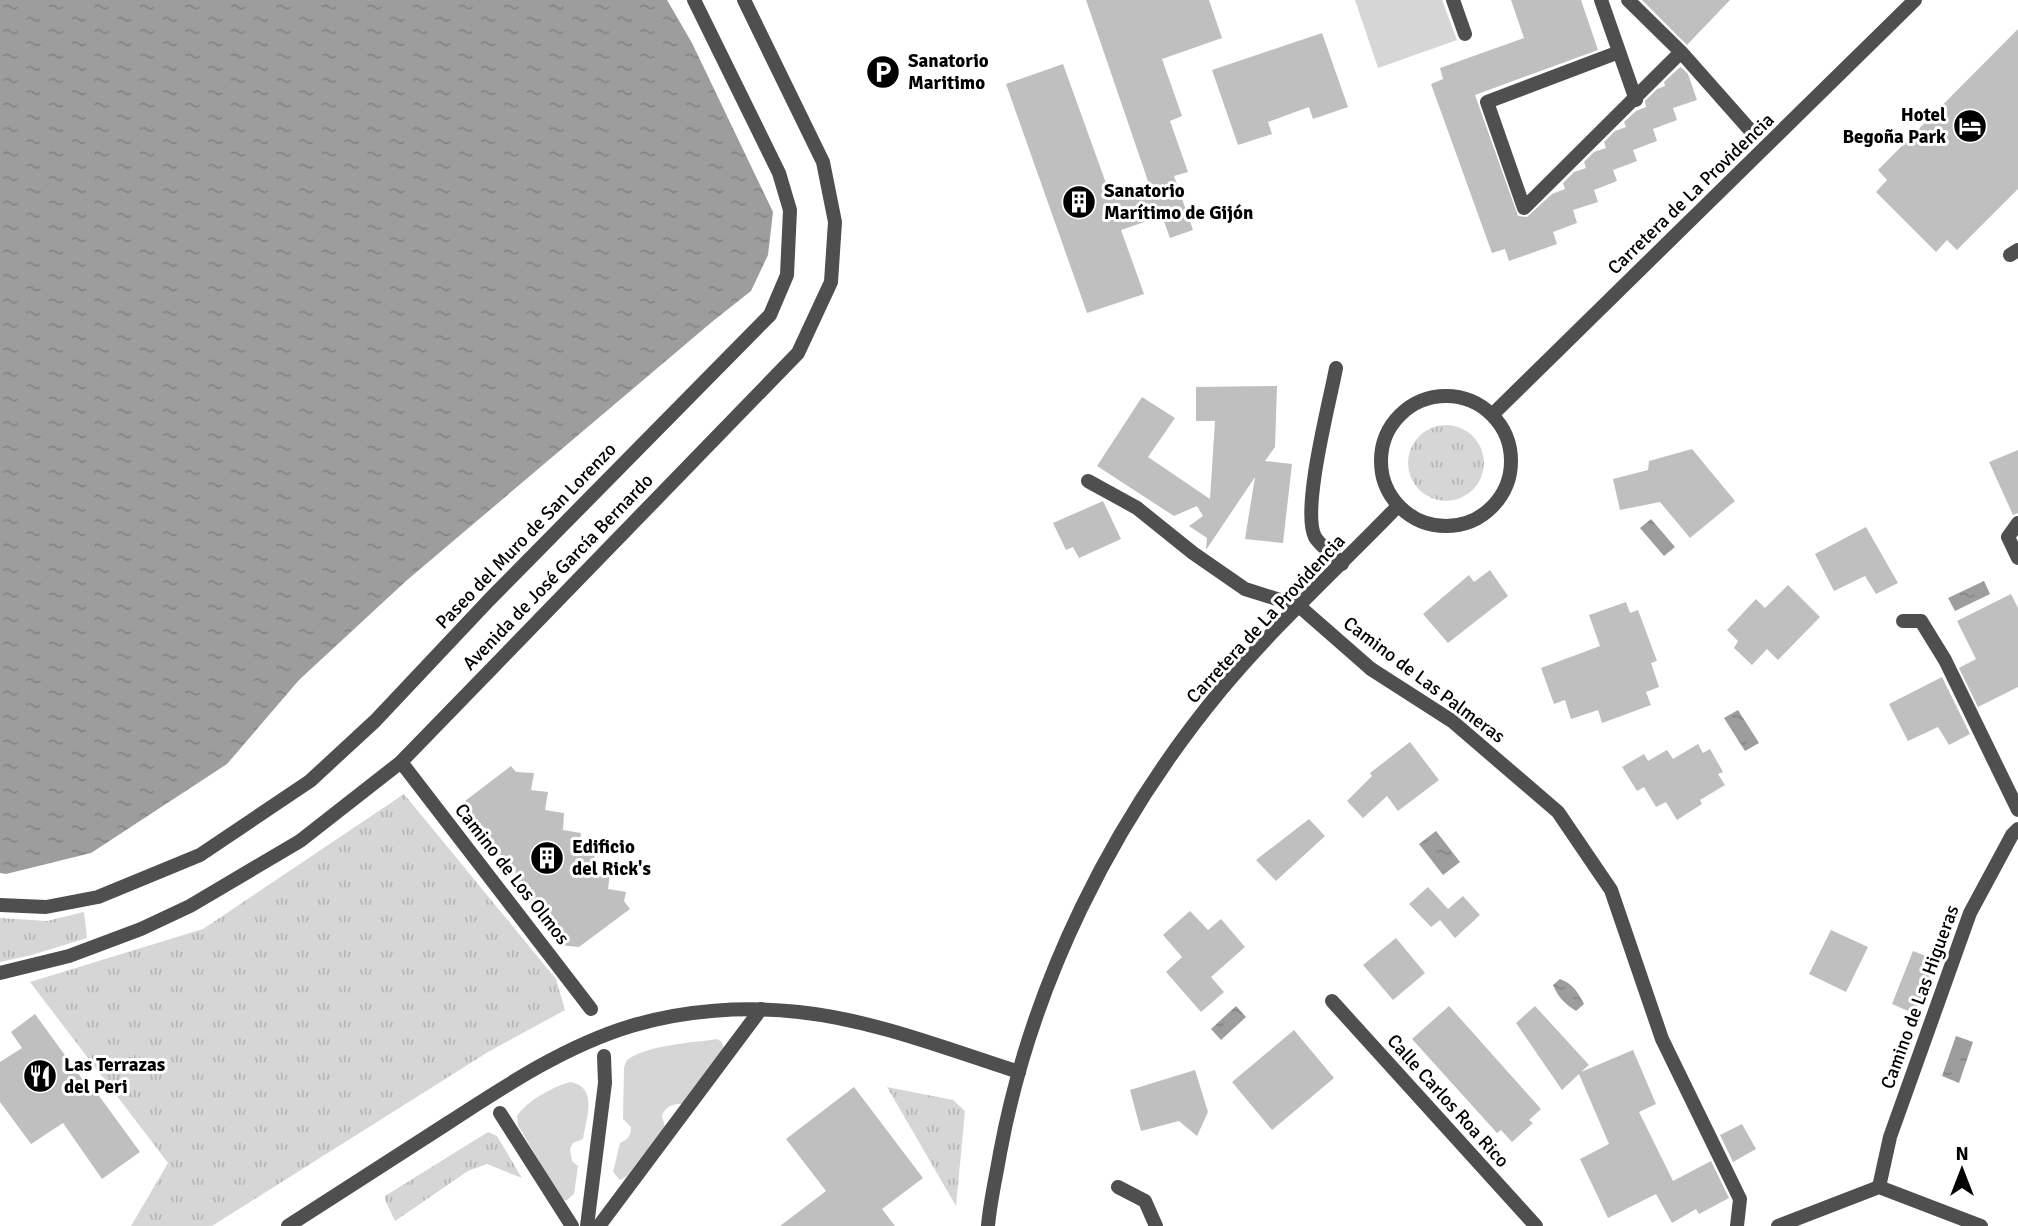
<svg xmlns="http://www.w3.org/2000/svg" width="2018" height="1226" font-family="Signika,sans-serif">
	<defs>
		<pattern id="grass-tufts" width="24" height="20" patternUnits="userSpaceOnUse" patternTransform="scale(1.75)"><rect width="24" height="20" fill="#d6d6d6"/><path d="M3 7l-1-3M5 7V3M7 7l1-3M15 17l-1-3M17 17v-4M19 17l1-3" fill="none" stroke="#b6b6b6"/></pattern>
		<pattern id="water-ripples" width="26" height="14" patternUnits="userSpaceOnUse" patternTransform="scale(1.75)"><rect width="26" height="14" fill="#9d9d9d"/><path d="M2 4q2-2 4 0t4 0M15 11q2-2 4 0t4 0" fill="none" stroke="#858585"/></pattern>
	</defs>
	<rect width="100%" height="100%" fill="#fff"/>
	<path fill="url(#grass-tufts)" d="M1408 463a38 38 0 1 1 76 0a38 38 0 1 1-76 0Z
		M 404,794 L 556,979 L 565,1010 L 488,1052 L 212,1226 L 131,1226 L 168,1163 L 30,982 L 203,929 Z
		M 84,912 L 87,938 L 32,955 L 0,962 L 0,918 L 47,921 Z
		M 887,1087 L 953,1100 L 965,1111 L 956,1206 Z
		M 488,1132 L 497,1136 L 522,1178 L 487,1164 L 468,1171 L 395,1221 L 385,1200 L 385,1196 Z"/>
	<path fill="#d6d6d6" d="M 1355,0 L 1442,0 L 1457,40 L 1378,68 Z
		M 717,1039 L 722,1042 L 724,1049 L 682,1104 C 671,1104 666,1106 662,1116 L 665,1127 L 627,1176 L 620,1180 L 613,1172 L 620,1143 C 628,1140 631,1135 631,1127 L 623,1119 L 624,1067 L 627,1060 C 647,1045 692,1043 717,1039 Z
		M 570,1082 C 599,1087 586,1118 583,1139 L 573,1143 L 570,1149 L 572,1161 L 578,1166 L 574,1194 L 566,1201 L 559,1196 L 518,1125 L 517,1116 C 528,1100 551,1088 570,1082 Z"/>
	<path fill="url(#water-ripples)" d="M 0,0 L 667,0 L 692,43 L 773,212 L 768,255 L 751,291 L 713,321 L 406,581 L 299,680 L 227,764 L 91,853 L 6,874 L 0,873 Z
		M 1651,519 L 1675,547 L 1664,556 L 1640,528 Z
		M 1984,581 L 1990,594 L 1955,611 L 1948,598 Z
		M 1738,710 L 1759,743 L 1745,751 L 1724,718 Z
		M 1436,831 L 1460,862 L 1443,875 L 1419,844 Z
		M 1560,979 C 1573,984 1578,992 1584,1004 L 1576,1011 C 1565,1004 1558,997 1553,985 Z
		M 1236,1006 L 1246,1017 L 1221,1040 L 1211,1029 Z
		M 1956,1036 L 1973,1042 L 1959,1083 L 1942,1076 Z"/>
	<path fill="#bfbfbf" d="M 1086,0 L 1209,0 L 1222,38 L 1162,59 L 1182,116 L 1170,121 L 1188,172 L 1174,176 L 1193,230 L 1170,238 L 1162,216 L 1121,230 L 1144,294 L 1087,313 L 1006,84 L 1063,64 L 1111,197 L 1149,184 Z
		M 1511,0 L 1581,0 L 1598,50 L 1475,95 L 1518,216 L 1527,217 L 1552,194 L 1565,189 L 1563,183 L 1574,172 L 1586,168 L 1584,162 L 1594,152 L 1606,148 L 1604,142 L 1615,131 L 1626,127 L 1624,122 L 1636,111 L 1646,107 L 1645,101 L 1657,89 L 1665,86 L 1664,82 L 1679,68 L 1681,67 L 1688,74 L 1697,100 L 1673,108 L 1677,120 L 1653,129 L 1657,141 L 1633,150 L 1637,161 L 1613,170 L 1617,181 L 1594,190 L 1598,202 L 1573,210 L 1577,223 L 1553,232 L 1557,244 L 1509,261 L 1505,249 L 1492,253 L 1431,84 L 1443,79 L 1440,68 L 1524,38 Z
		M 1642,0 L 1730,0 L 1687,45 Z
		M 2018,29 L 2018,189 L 1957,250 L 1947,240 L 1936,252 L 1876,192 L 1887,180 L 1878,170 Z
		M 1322,33 L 1348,107 L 1313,119 L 1309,107 L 1268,122 L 1272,134 L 1238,145 L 1212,70 Z
		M 1277,386 L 1275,447 L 1265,461 L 1292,464 L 1283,543 L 1245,539 L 1255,477 L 1206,550 L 1207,538 L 1189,526 L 1203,516 L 1197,506 L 1174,516 L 1097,466 L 1142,397 L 1175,418 L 1148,457 L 1210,499 L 1215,421 L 1196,421 L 1196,387 Z
		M 1692,449 L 1735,501 L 1690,538 L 1660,502 L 1620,510 L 1613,479 L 1648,470 L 1649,461 Z
		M 2018,450 L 2018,513 L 2013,515 L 1989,462 Z
		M 1103,501 L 1121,539 L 1079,558 L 1073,547 L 1066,550 L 1053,523 Z
		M 1866,527 L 1898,583 L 1876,594 L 1865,576 L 1834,591 L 1815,554 Z
		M 1490,570 L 1508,596 L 1448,643 L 1423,614 L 1469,575 L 1474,582 Z
		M 1788,585 L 1820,617 L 1778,660 L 1767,649 L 1752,665 L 1734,648 L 1738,641 L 1727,630 L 1756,599 L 1765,608 Z
		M 2011,594 L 2018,608 L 2018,687 L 1978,707 L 1959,668 L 1976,659 L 1957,621 Z
		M 1626,602 L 1630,613 L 1638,610 L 1657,661 L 1651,663 L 1659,687 L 1646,692 L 1651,705 L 1602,723 L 1598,710 L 1571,719 L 1565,700 L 1554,704 L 1541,668 L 1600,646 L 1589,615 Z
		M 1942,677 L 1970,734 L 1949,745 L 1938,727 L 1908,741 L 1889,704 Z
		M 1410,742 L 1439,780 L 1398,811 L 1387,796 L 1363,818 L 1347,801 L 1372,776 L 1370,773 Z
		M 1698,744 L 1703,753 L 1710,749 L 1723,772 L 1718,774 L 1725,785 L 1700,800 L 1702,804 L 1677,820 L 1666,802 L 1656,807 L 1644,787 L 1637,791 L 1622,767 L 1644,754 L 1648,761 L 1667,750 L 1673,759 Z
		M 511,766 L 516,772 L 534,773 L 531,790 L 548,792 L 545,810 L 564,813 L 563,830 L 581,833 L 579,849 L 595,851 L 593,870 L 610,872 L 608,889 L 626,892 L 624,901 L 630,909 L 579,947 L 559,945 L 562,927 L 545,926 L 547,906 L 529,905 L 531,887 L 514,886 L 516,867 L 499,865 L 501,849 L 483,847 L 486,828 L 468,826 L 469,816 L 466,809 L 469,808 L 465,801 Z
		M 1309,819 L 1325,836 L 1276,881 L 1256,860 Z
		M 1428,887 L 1448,909 L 1463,896 L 1480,915 L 1455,938 L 1440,920 L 1431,927 L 1409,904 Z
		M 1190,911 L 1208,930 L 1221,919 L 1245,947 L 1211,977 L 1224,992 L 1201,1012 L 1166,972 L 1182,957 L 1163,935 Z
		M 1831,930 L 1868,947 L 1846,992 L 1809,974 Z
		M 1396,938 L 1425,973 L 1393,1000 L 1363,965 Z
		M 1913,951 L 1936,960 L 1915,1014 L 1892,1004 Z
		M 1449,1006 L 1541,1109 L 1529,1120 L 1533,1123 L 1512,1142 L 1501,1130 L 1497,1133 L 1412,1039 Z
		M 1535,1006 L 1589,1065 L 1581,1072 L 1633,1050 L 1656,1104 L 1639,1112 L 1673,1181 L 1711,1161 L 1729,1198 L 1699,1214 L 1696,1209 L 1672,1223 L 1656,1194 L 1608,1218 L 1580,1159 L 1609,1144 L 1579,1074 L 1562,1090 L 1516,1023 Z
		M 35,1014 L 91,1091 L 94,1089 L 140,1152 L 102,1179 L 63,1123 L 31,1144 L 0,1102 L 0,1062 L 22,1048 L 11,1032 Z
		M 1294,1030 L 1334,1078 L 1272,1130 L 1232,1082 Z
		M 1195,1070 L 1208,1112 L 1197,1136 L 1179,1121 L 1141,1131 L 1130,1090 Z
		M 854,1087 L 923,1178 L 882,1209 L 895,1226 L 780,1226 L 826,1191 L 786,1139 Z
		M 1742,1124 L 1756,1149 L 1733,1162 L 1720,1135 Z"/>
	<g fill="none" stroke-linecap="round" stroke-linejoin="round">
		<path stroke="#4f4f4f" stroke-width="14" d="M 1336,368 C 1330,401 1301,510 1315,537 C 1320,546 1335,556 1342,564
			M 2018,523 L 2008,537 L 2018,558
			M 1903,621 L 1921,621 L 1945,660 L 2018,810"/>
		<path stroke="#4f4f4f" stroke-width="14" d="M 1453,0 L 1465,34
			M 1601,0 L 1636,100
			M 1628,0 L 1681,52 L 1750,130
			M 1619,52 L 1487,102 L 1524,208 L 1681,52
			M 1299,606 L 1371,669
			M 401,762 L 591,1009
			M 0,905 L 46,907 L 98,897 L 200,855 L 310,781 L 375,721 L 489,600 L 770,315 L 787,275 L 790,210 L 779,173 L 694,0
			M 500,1113 L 572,1226
			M 587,1226 L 605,1083 L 604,1056
			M 599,1226 L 761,1009"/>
		<path stroke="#4f4f4f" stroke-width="14" d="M 2010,255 L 2018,250
			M 1088,481 L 1137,508 L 1193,553 L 1245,589 L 1299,606
			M 1371,669 L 1452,721 L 1558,812 L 1611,890 L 1662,1039 L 1740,1199 L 1737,1226
			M 0,973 L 69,956 L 141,929 L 190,906 L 300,841 L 401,762 L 798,353 L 831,282 L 835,222 L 823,162 L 744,0
			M 1332,1001 L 1536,1226
			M 1118,1187 L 1145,1201 L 1156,1226
			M 1879,1187 L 1890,1137 L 1970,913 L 2012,835 L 2018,829
			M 288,1226 C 341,1192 395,1157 448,1123 C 505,1086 565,1046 631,1026 C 684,1010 744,1006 799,1012 C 874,1020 947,1049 1019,1072
			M 1778,1226 L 1879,1187 L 1981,1226"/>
		<path stroke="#4f4f4f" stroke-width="14" d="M1381 461a65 65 0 1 1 130 0a65 65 0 1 1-130 0Z
			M 1493,414 L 1915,0
			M 988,1226 C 990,1202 996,1177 1000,1153 C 1031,985 1112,822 1221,690 C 1275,625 1338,568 1397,507"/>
	</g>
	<defs>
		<g id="parking-disc" transform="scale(1.75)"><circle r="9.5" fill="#000" stroke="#fff"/><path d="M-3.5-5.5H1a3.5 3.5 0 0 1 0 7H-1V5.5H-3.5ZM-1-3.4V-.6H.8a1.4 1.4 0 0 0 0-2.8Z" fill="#fff"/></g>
		<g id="hotel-disc" transform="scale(1.75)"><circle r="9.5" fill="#000" stroke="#fff"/><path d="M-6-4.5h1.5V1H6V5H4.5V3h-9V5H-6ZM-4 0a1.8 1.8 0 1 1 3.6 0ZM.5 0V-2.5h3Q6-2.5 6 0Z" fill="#fff"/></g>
		<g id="building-disc" transform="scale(1.75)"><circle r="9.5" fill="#000" stroke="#fff"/><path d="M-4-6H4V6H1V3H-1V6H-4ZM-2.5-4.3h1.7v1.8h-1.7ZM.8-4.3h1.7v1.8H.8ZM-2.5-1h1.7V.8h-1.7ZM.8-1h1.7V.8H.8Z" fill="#fff"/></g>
		<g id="restaurant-disc" transform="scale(1.75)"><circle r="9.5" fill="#000" stroke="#fff"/><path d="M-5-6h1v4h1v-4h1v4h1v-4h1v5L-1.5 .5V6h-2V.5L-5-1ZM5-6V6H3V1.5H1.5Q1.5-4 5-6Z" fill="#fff"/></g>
	</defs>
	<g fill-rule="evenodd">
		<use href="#parking-disc" x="883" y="72"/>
		<use href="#hotel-disc" x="1970" y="126"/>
		<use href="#building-disc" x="1079" y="202"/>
		<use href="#building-disc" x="547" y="858"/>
		<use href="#restaurant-disc" x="40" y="1076"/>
	</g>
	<g text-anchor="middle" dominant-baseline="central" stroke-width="6" stroke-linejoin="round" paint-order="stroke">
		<g font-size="19" font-weight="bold" fill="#000" stroke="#fff" text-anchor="start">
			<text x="908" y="61">Sanatorio<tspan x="908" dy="22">Maritimo</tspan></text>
			<text x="1946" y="115" text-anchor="end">Hotel<tspan x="1946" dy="22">Begoña Park</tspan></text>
			<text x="1104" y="191">Sanatorio<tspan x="1104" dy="22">Marítimo de Gijón</tspan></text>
			<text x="572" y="847">Edificio<tspan x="572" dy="22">del Rick's</tspan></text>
			<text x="64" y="1065">Las Terrazas<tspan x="64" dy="22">del Peri</tspan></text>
		</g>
		<g font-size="19" fill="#000" stroke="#fff">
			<text transform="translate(1691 194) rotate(-44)">Carretera de La Providencia</text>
			<text transform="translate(526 536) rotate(-46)">Paseo del Muro de San Lorenzo</text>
			<text transform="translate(558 572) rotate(-46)">Avenida de José García Bernardo</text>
			<text transform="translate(1266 619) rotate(-47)">Carretera de La Providencia</text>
			<text transform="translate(1424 680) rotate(37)">Camino de Las Palmeras</text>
			<text transform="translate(512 874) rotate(52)">Camino de Los Olmos</text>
			<text transform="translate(1920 997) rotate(-70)">Camino de Las Higueras</text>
			<text transform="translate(1448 1101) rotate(48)">Calle Carlos Roa Rico</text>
		</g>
	</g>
	<g transform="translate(1962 1170)" stroke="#ffffff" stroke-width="5" paint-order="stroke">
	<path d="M0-5L12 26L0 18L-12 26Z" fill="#000000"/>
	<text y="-10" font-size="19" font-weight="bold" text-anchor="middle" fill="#000000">N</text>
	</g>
</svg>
